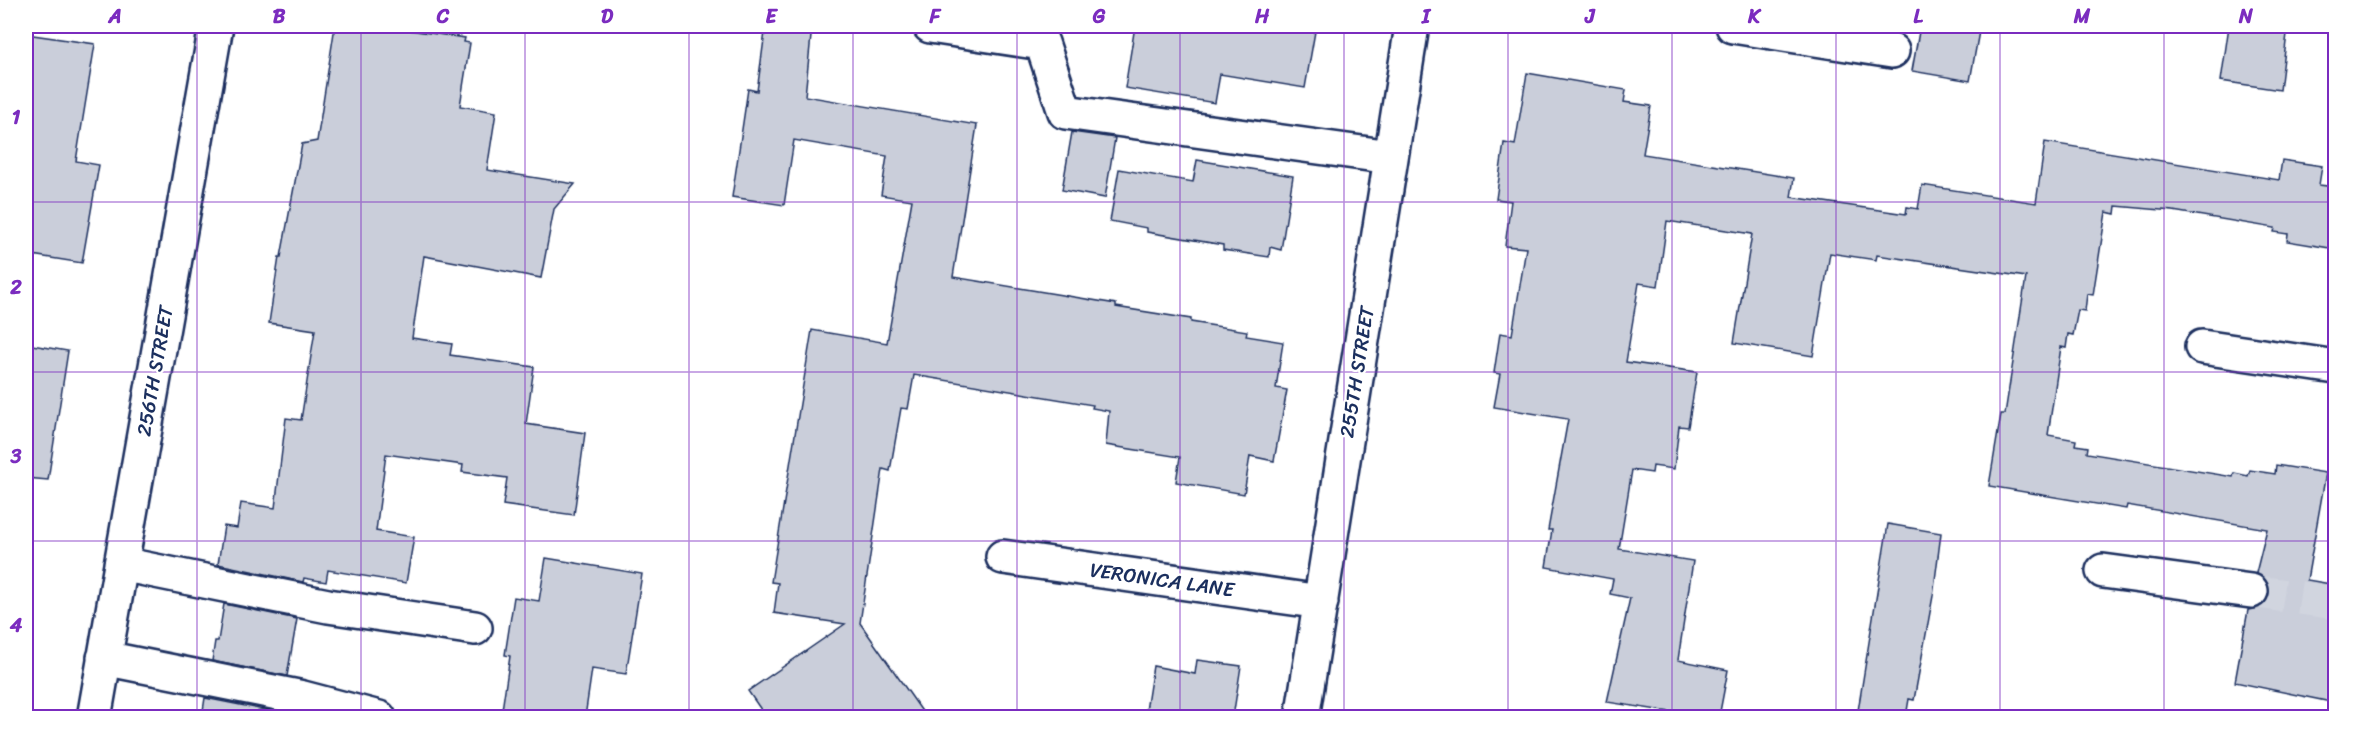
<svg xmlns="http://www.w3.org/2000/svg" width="2361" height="743" font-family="Sriracha,sans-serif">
	<rect width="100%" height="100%" fill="#fff"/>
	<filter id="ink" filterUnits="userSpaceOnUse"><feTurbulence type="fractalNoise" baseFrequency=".0167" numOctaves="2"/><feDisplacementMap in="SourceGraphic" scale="12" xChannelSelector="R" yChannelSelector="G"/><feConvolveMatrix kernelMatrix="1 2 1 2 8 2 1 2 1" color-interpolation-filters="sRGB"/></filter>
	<g filter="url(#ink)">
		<path fill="#caceda" stroke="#1b2f5e" stroke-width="1.5" d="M 335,26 L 380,26 L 465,38 L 464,42 L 470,43 L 460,106 L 496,112 L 487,170 L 575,184 L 554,209 L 541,278 L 424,256 L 412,338 L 452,344 L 450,355 L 534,367 L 526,424 L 585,433 L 574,515 L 503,505 L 507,478 L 462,472 L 463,465 L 386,454 L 376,531 L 414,537 L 406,583 L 328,570 L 326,582 L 304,578 L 303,582 L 218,564 L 224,526 L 237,528 L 241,503 L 275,508 L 286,418 L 301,420 L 315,330 L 269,323 L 279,257 L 281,257 L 302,144 L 317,141 Z
			M 769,26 L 812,26 L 805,96 L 977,125 L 953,277 L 1116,304 L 1116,307 L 1191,319 L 1191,322 L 1247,331 L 1246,336 L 1283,342 L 1276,388 L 1287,390 L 1274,461 L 1250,456 L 1244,494 L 1176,482 L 1180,457 L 1106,445 L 1109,411 L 1092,408 L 1093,405 L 914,375 L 908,409 L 901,408 L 890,471 L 883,469 L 860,623 L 926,717 L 766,717 L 748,691 L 845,624 L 774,613 L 778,583 L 771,582 L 812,330 L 887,343 L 912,200 L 881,195 L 887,156 L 794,140 L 784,205 L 732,197 L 748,89 L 757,91 L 765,32 L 768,32 Z
			M 1135,26 L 1316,26 L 1305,88 L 1220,74 L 1215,103 L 1125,88 Z
			M 1920,26 L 1980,26 L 1970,81 L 1912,71 Z
			M 2229,26 L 2288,26 L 2280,90 L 2221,81 Z
			M 26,34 L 95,44 L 76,161 L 99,165 L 82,263 L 26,254 Z
			M 1527,73 L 1626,90 L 1624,102 L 1651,106 L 1643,154 L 1794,178 L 1791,197 L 1906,214 L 1907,207 L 1918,209 L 1922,185 L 2036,203 L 2045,142 L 2279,180 L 2282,160 L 2322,166 L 2319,185 L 2336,187 L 2336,249 L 2287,241 L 2288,234 L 2274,232 L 2275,228 L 2173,211 L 2116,206 L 2115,214 L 2106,212 L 2093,295 L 2087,294 L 2085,311 L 2078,310 L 2073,335 L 2068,334 L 2066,348 L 2061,347 L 2048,435 L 2076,440 L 2075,445 L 2088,447 L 2087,453 L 2233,477 L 2234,473 L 2248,476 L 2250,470 L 2275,474 L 2276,465 L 2326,473 L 2307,580 L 2336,585 L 2336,703 L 2235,682 L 2248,610 L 2259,608 L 2265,603 L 2269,594 L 2268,583 L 2256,573 L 2267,529 L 2127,505 L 2126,509 L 1989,486 L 2001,414 L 2005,414 L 2026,277 L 1877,255 L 1876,260 L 1830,253 L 1813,356 L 1734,343 L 1752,234 L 1667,221 L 1658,286 L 1639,283 L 1626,362 L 1697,372 L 1688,427 L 1679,426 L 1674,469 L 1653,466 L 1652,473 L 1632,470 L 1619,549 L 1693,561 L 1678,660 L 1728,670 L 1719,717 L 1702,717 L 1607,702 L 1630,598 L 1610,594 L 1613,579 L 1546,567 L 1552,530 L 1548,530 L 1568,419 L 1494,407 L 1500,374 L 1494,373 L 1500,333 L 1512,335 L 1526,248 L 1505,246 L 1511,201 L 1496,199 L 1504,143 L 1515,145 Z
			M 1072,132 L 1115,138 L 1105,198 L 1062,190 Z
			M 1197,160 L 1293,176 L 1281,250 L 1270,247 L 1269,257 L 1223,250 L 1223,245 L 1147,232 L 1147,228 L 1110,221 L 1119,169 L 1193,182 Z
			M 26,344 L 68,351 L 48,480 L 26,478 Z
			M 1888,524 L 1941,533 L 1933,596 L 1914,700 L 1909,699 L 1906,717 L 1857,717 Z
			M 546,558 L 642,574 L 626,674 L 592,669 L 585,717 L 501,717 L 510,656 L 505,655 L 514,597 L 539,601 Z
			M 224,604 L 297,619 L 287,676 L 212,661 L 215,641 L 218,641 Z
			M 1197,660 L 1241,666 L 1233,717 L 1145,717 L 1153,666 L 1195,674 Z
			M 205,698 L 280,713 L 280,717 L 202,717 Z"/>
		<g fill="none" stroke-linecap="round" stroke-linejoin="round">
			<path stroke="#d1d5df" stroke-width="33" stroke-dasharray="33 16" stroke-linecap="butt" d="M 2251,591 L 2336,603"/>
			<g stroke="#1b2f5e" stroke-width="38">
				<path id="minor" d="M 930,26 L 1042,43 L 1065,112 L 1391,157
					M 1733,26 L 1892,51
					M 2202,347 L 2336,367
					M 1003,557 L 1321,602
					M 121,564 L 328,606 L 475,628
					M 2103,571 L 2251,591
					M 104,658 L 303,698 L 379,718
					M 94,718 L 216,26
					M 1302,718 L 1412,26"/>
			</g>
			<use href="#minor" stroke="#fff" stroke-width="33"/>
		</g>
	</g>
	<path fill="none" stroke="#7b2cbf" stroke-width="1.5" stroke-opacity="0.55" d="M 197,26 L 197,718M 361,26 L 361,718M 525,26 L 525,718M 689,26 L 689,718M 853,26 L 853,718M 1017,26 L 1017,718M 1180,26 L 1180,718M 1344,26 L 1344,718M 1508,26 L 1508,718M 1672,26 L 1672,718M 1836,26 L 1836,718M 2000,26 L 2000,718M 2164,26 L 2164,718M 26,202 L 2336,202M 26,372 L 2336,372M 26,541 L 2336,541"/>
	<g text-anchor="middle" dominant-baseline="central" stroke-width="4.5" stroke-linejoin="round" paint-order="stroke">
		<g font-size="20" fill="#1b2f5e" stroke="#fff">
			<text transform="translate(155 371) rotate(-80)">256TH STREET</text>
			<text transform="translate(1357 372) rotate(-81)">255TH STREET</text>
			<text transform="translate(1162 580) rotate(8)">VERONICA LANE</text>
		</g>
	</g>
	<rect width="2361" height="743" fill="none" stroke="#fff" stroke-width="66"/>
	<rect x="33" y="33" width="2295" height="677" fill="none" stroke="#7b2cbf" stroke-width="2"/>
	<g font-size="20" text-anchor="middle" font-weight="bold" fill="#7b2cbf">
		<text x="115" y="23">A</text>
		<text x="279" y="23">B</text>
		<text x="443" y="23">C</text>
		<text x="607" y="23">D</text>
		<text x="771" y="23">E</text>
		<text x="935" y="23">F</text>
		<text x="1099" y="23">G</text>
		<text x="1262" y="23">H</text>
		<text x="1426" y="23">I</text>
		<text x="1590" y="23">J</text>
		<text x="1754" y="23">K</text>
		<text x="1918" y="23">L</text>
		<text x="2082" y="23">M</text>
		<text x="2246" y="23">N</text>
		<text x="16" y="124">1</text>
		<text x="16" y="294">2</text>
		<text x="16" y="463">3</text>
		<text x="16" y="632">4</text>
	</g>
</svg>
